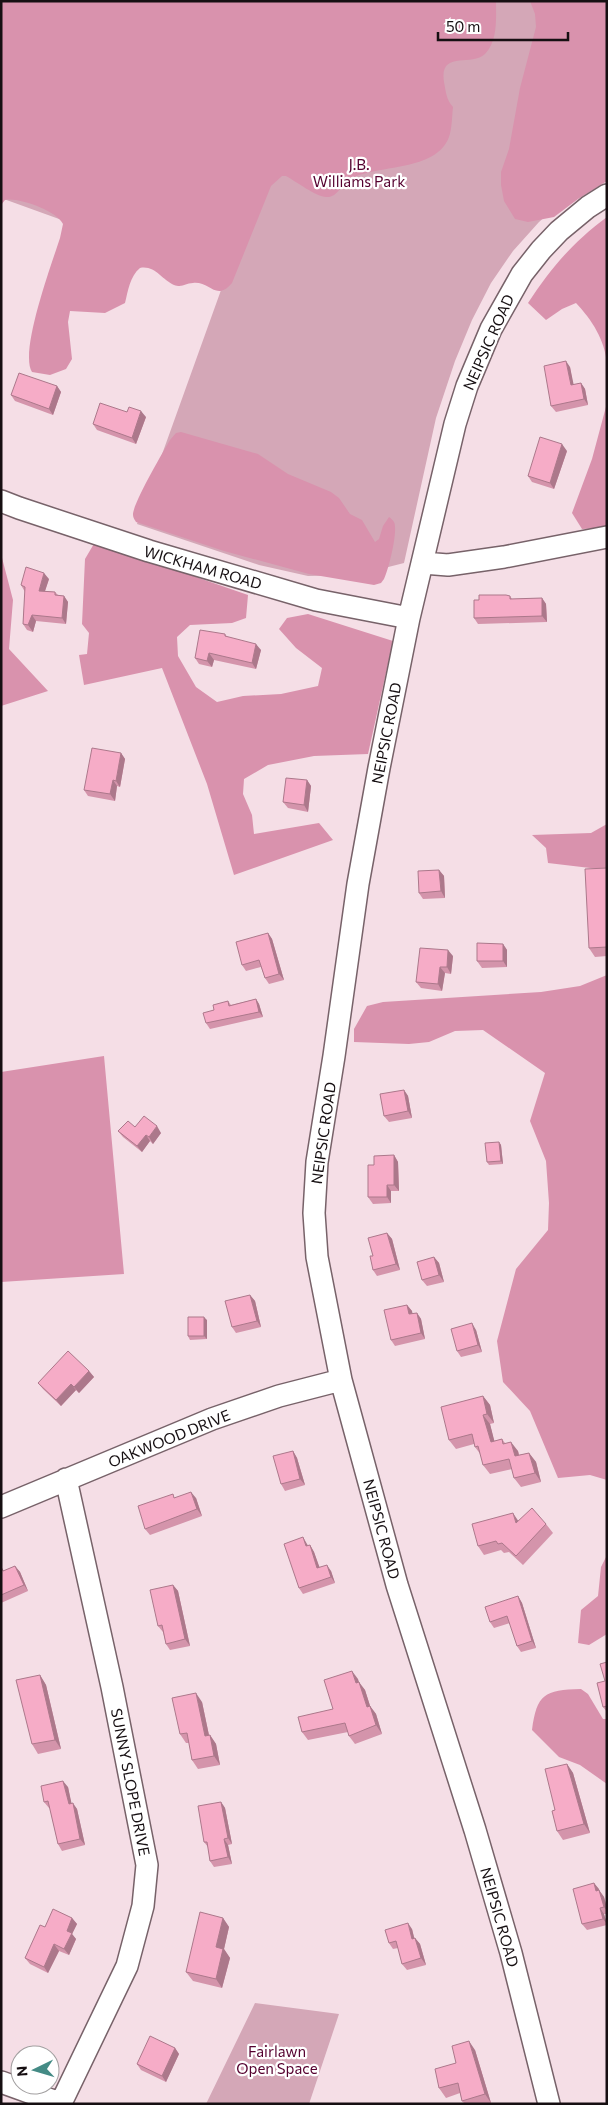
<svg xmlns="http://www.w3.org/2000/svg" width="608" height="2105" font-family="Commissioner,sans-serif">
	<rect width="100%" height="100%" fill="#f5dee6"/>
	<path fill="#d4a7b7" d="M 1,1 L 607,1 L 568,196 L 539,222 L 513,251 L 491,283 L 472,320 L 455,361 L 436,418 L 404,563 L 357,575 L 308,576 L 259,565 L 137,524 L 225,279 L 1,198 Z
		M 255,2003 L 339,2014 L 309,2104 L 206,2104 Z"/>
	<path fill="#d992ad" d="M 1,1 L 496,1 C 496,18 498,41 485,54 C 471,67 439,50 444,82 C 446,92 446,99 453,107 C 452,116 452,129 449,137 C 436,172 378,164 350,179 C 341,184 338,198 326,197 C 317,197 295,181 286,176 L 282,176 L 271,186 L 232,283 C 216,302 210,281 193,283 C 185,283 183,288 174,285 C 162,280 155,265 140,268 C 130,276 128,291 125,303 L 105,313 L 70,311 L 68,322 L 72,359 L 66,369 L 50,375 L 32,372 C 19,352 52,263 60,238 L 63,224 C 57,211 18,197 5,200 L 1,205 Z
		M 530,1 L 607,1 L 607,181 L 578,199 L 554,217 L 528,222 L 515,219 L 504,201 L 501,185 L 501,172 L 509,149 L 520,88 L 536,27 L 535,14 Z
		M 607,217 L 607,364 C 605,340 592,320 576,303 L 562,309 L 546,320 L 528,303 C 551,268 572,243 607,217 Z
		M 607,403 L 607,528 L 582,529 L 572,513 L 592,459 Z
		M 181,432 L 258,454 L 288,474 L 331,492 L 339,498 L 350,514 L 362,520 L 375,542 L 379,539 L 383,526 L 389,517 C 393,520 395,522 395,527 C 396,538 389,568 384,579 L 381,583 L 374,585 L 309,574 L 224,551 L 136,522 C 135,520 133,518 133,515 C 132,505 163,452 170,440 L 176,433 Z
		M 95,542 L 248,595 L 246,618 L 232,623 L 190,625 L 177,637 L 178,656 L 196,687 L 217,702 L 243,696 L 281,694 L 318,686 L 322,668 L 296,648 L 279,629 L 287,618 L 308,614 L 393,641 L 368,754 L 314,756 L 268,765 L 244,779 L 243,794 L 252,815 L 254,834 L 319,823 L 333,840 L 234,875 L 207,784 L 162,668 L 84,685 L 79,655 L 87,654 L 89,633 L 82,624 L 85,559 Z
		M 1,554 L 13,600 L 9,649 L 48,691 L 1,706 Z
		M 607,824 L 607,870 L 548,863 L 546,848 L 532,835 L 591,833 Z
		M 607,975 L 607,1480 L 590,1475 L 558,1478 L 530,1411 L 503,1382 L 497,1341 L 516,1269 L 548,1230 L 549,1203 L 546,1161 L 530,1121 L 545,1073 L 483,1030 L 455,1031 L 429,1042 L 409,1044 L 354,1042 L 354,1029 L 367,1006 L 383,1002 L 541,992 L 580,986 Z
		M 104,1056 L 124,1274 L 1,1282 L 1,1072 Z
		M 607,1555 L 607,1634 L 589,1645 L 578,1643 L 581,1610 L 598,1596 L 601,1567 Z
		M 581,1689 L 588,1694 L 603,1719 L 607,1719 L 607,1784 L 580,1765 L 559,1757 L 532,1730 C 537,1694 544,1690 581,1689 Z"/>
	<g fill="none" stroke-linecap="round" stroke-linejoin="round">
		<g stroke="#776269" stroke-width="24">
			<path id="minor" d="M 1,501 L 19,508 L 149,551 L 316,600 L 409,618
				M 423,563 L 448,565 L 504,557 L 607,537
				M 1,1507 L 212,1419 L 279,1396 L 341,1380
				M 1,2082 L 62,2104
				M 61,2103 L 127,1966 L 143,1906 L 147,1865 L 112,1687 L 66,1479
				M 549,2104 L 511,1953 L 475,1830 L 397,1585 L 341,1380 L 317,1257 L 314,1213 L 317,1162 L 334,1056 L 358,884 L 379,768 L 409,618 L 455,424 L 467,386 L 491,329 L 522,274 L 541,250 L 559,231 L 588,207 L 607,195"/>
		</g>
		<use href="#minor" stroke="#fff" stroke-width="21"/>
	</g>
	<path fill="#d494ab" d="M 570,367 L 573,385 L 581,383 L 585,389 L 588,405 L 556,412 L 551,406 Z
		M 57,386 L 61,392 L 53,415 L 15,401 L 11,395 Z
		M 146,417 L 136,444 L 97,430 L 93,424 Z
		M 567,451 L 554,489 L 532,482 L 528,476 Z
		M 49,579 L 45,591 L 55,592 L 58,595 L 64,596 L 68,602 L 66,624 L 36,621 L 33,632 L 27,630 L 23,624 L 25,592 L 21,585 Z
		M 510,596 L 512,599 L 542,598 L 546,604 L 547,622 L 478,624 L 474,618 L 479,600 Z
		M 225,634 L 227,637 L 261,650 L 256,669 L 214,660 L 212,667 L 199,664 L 195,658 Z
		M 121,753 L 125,759 L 120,787 L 117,786 L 115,801 L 88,796 L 84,790 Z
		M 307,780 L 311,786 L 308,812 L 288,808 L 283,802 Z
		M 607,868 L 607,956 L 595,957 L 589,948 Z
		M 439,870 L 444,876 L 445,898 L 423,899 L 419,893 Z
		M 268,933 L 272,939 L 284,980 L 269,984 L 265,978 L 261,967 L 246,971 L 242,965 Z
		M 503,944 L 507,950 L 507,967 L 482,968 L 477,961 Z
		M 453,956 L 451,974 L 445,973 L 442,991 L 421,988 L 416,982 Z
		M 256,999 L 259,1004 L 263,1017 L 210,1029 L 206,1023 L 214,1010 L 228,1001 L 231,1005 Z
		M 404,1090 L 408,1096 L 412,1118 L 389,1122 L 384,1116 Z
		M 135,1127 L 161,1133 L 153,1144 L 150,1141 L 142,1152 L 123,1137 L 118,1131 Z
		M 499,1142 L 501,1145 L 503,1164 L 489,1165 L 487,1162 Z
		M 394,1155 L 398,1162 L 399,1191 L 391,1191 L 391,1203 L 373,1204 L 368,1197 L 374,1165 Z
		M 387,1233 L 392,1239 L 400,1270 L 377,1276 L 373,1270 L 373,1256 Z
		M 434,1257 L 439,1263 L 444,1282 L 427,1286 L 422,1280 Z
		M 250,1295 L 255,1301 L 261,1327 L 236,1333 L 232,1327 Z
		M 407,1305 L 412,1311 L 412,1314 L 417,1313 L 421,1319 L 425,1339 L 395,1346 L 391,1340 Z
		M 207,1320 L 207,1339 L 190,1340 L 188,1336 Z
		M 476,1330 L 482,1352 L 461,1357 L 457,1351 Z
		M 89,1371 L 94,1377 L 79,1393 L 76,1390 L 61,1406 L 43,1389 L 38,1383 Z
		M 483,1396 L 490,1405 L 494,1423 L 490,1424 L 494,1441 L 502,1439 L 505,1443 L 518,1451 L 519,1455 L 529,1453 L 536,1462 L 541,1482 L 521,1487 L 514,1478 L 512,1469 L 490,1474 L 483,1465 L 481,1455 L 475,1447 L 474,1444 L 456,1449 L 449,1440 Z
		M 293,1451 L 297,1458 L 305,1485 L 285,1491 L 281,1484 Z
		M 196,1498 L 202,1516 L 150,1535 L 145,1529 Z
		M 518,1521 L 546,1524 L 553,1533 L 523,1565 L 509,1552 L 504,1553 L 501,1550 L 484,1555 L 478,1546 Z
		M 307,1544 L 308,1546 L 310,1545 L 314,1552 L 319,1567 L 331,1571 L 335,1583 L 303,1594 L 299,1588 Z
		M 15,1566 L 20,1572 L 28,1591 L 1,1603 L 1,1567 L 4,1571 Z
		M 173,1585 L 178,1591 L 190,1646 L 170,1650 L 166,1644 L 163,1632 L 158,1626 Z
		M 518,1596 L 522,1603 L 536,1648 L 521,1652 L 517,1646 L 510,1623 L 494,1628 L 490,1622 Z
		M 607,1662 L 607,1712 L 603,1707 Z
		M 40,1675 L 46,1685 L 61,1749 L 38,1754 L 32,1744 Z
		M 358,1679 L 358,1682 L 365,1690 L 370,1706 L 376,1714 L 382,1734 L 355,1744 L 349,1736 L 348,1732 L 308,1740 L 302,1732 L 333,1709 Z
		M 202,1702 L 209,1735 L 210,1735 L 216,1744 L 220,1765 L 198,1769 L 192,1760 L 189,1743 L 186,1743 L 180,1734 Z
		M 567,1764 L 573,1773 L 590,1833 L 563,1840 L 557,1831 L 555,1810 Z
		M 68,1787 L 71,1803 L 77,1809 L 85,1845 L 62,1851 L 58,1844 L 50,1808 L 49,1808 L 44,1802 Z
		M 221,1802 L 225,1808 L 232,1844 L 228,1845 L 232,1864 L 214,1867 L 210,1861 L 208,1847 L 204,1842 Z
		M 594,1883 L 604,1897 L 607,1908 L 607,1914 L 604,1914 L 607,1925 L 587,1930 L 582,1924 Z
		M 72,1918 L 77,1924 L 72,1934 L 76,1939 L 69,1955 L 59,1951 L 48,1973 L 30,1964 L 25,1958 L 45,1927 Z
		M 223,1918 L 229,1927 L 224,1949 L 230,1958 L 222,1988 L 193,1981 L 186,1972 Z
		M 412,1929 L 414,1938 L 415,1938 L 420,1944 L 426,1965 L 407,1970 L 402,1964 L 398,1948 L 393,1949 L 389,1943 Z
		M 175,2048 L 179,2054 L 166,2082 L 141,2070 L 137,2064 Z
		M 475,2050 L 491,2103 L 465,2104 L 462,2101 L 460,2093 L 446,2098 L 439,2088 L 456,2063 Z"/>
	<path fill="#ac788b" d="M 566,361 L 570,367 L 575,391 L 571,385 Z
		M 581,383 L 585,389 L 588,405 L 584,399 Z
		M 57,386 L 61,392 L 53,415 L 49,409 Z
		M 141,411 L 146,417 L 136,444 L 132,438 Z
		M 562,444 L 567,451 L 554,489 L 550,483 Z
		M 44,573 L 49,579 L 43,597 L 39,591 Z
		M 64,596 L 68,602 L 66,624 L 62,618 Z
		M 542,598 L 546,604 L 547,622 L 542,616 Z
		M 32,615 L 36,621 L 33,632 L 28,625 Z
		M 256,644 L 261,650 L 256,669 L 252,663 Z
		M 209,653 L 214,660 L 212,667 L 207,661 Z
		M 121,753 L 125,759 L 120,787 L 116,781 Z
		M 113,780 L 117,786 L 115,801 L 110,794 Z
		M 307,780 L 311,786 L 308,812 L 304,805 Z
		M 439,870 L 444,876 L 445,898 L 441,891 Z
		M 268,933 L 272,939 L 284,980 L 279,974 Z
		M 503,944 L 507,950 L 507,967 L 503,961 Z
		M 448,950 L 453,956 L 451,974 L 447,967 Z
		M 440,967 L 445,973 L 442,991 L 438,984 Z
		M 256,999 L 259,1004 L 263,1017 L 259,1012 Z
		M 404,1090 L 408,1096 L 412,1118 L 408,1111 Z
		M 157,1126 L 161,1133 L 153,1144 L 149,1137 Z
		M 146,1135 L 150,1141 L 142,1152 L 137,1146 Z
		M 499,1142 L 501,1145 L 503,1164 L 501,1161 Z
		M 394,1155 L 398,1162 L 399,1191 L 394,1185 Z
		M 387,1185 L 391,1191 L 391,1203 L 387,1197 Z
		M 387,1233 L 392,1239 L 400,1270 L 396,1264 Z
		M 434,1257 L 439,1263 L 444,1282 L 439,1275 Z
		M 250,1295 L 255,1301 L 261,1327 L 257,1321 Z
		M 407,1305 L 412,1311 L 414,1320 L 409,1314 Z
		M 417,1313 L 421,1319 L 425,1339 L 421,1333 Z
		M 204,1317 L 207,1320 L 207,1339 L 204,1336 Z
		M 472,1323 L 476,1330 L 482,1352 L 478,1345 Z
		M 89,1371 L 94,1377 L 79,1393 L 74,1387 Z
		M 71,1384 L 76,1390 L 61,1406 L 56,1400 Z
		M 483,1396 L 490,1405 L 494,1423 L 487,1414 Z
		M 483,1415 L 490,1424 L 497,1451 L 491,1442 Z
		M 511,1442 L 518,1451 L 521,1465 L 515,1456 Z
		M 293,1451 L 297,1458 L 305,1485 L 300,1479 Z
		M 529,1453 L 536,1462 L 541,1482 L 535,1473 Z
		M 191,1492 L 196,1498 L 202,1516 L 197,1509 Z
		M 513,1513 L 519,1522 L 516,1523 Z
		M 303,1537 L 307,1544 L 310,1553 L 306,1546 Z
		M 310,1545 L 314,1552 L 322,1574 L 317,1568 Z
		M 327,1565 L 331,1571 L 335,1583 L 331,1577 Z
		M 15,1566 L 20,1572 L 28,1591 L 24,1585 Z
		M 173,1585 L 178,1591 L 190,1646 L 185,1639 Z
		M 518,1596 L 522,1603 L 536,1648 L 532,1641 Z
		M 352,1671 L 358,1679 L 362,1691 L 356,1683 Z
		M 40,1675 L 46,1685 L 61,1749 L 55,1740 Z
		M 359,1682 L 365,1690 L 373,1715 L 367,1707 Z
		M 196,1693 L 202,1702 L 211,1745 L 205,1736 Z
		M 370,1706 L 376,1714 L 382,1734 L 376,1725 Z
		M 210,1735 L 216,1744 L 220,1765 L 214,1756 Z
		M 567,1764 L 573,1773 L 590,1833 L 584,1824 Z
		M 63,1781 L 68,1787 L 73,1810 L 69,1804 Z
		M 221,1802 L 225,1808 L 232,1844 L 228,1838 Z
		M 73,1803 L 77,1809 L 85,1845 L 80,1839 Z
		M 224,1839 L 228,1845 L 232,1864 L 228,1857 Z
		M 594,1883 L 599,1889 L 601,1898 L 596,1891 Z
		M 599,1890 L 604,1897 L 607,1908 L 607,1911 L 604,1907 Z
		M 600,1908 L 604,1914 L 607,1924 L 603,1919 Z
		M 72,1918 L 77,1924 L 72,1934 L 76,1939 L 69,1955 L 64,1949 L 67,1931 Z
		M 223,1918 L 229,1927 L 224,1949 L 230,1958 L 222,1988 L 216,1979 L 216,1947 Z
		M 408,1923 L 412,1929 L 416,1945 L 412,1939 Z
		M 415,1938 L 420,1944 L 426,1965 L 421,1958 Z
		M 54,1944 L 59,1951 L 48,1973 L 44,1967 Z
		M 469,2041 L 475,2050 L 491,2103 L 485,2094 Z
		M 175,2048 L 179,2054 L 166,2082 L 162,2076 Z"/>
	<path fill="#f6acc7" stroke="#ac788b" d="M 566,361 L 571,385 L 581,383 L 584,399 L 551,406 L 544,366 Z
		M 19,373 L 57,386 L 49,409 L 11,395 Z
		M 100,403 L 127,412 L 129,407 L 141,411 L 132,438 L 93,424 Z
		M 540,437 L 562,444 L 550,483 L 528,476 Z
		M 26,567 L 44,573 L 39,591 L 55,592 L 55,595 L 64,596 L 62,618 L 32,615 L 28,625 L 23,624 L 25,587 L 21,585 Z
		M 479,595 L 506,595 L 510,596 L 510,599 L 542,598 L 542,616 L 474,618 L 474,600 L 479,600 Z
		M 200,630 L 225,634 L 225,636 L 256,644 L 252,663 L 209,653 L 207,661 L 195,658 Z
		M 92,748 L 121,753 L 116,781 L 113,780 L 110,794 L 84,790 Z
		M 286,778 L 307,780 L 304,805 L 283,802 Z
		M 607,868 L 607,947 L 589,948 L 585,869 Z
		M 439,870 L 441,891 L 419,893 L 418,871 Z
		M 268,933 L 279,974 L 265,978 L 259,960 L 242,965 L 236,942 Z
		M 477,943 L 503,944 L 503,961 L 477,961 Z
		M 420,948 L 448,950 L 447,967 L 440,967 L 438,984 L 416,982 Z
		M 256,999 L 259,1012 L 206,1023 L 203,1013 L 214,1010 L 213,1005 L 228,1001 L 229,1006 Z
		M 404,1090 L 408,1111 L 384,1116 L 380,1094 Z
		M 144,1116 L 157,1126 L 149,1137 L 146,1135 L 137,1146 L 118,1131 L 128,1121 L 135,1127 Z
		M 499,1142 L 501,1161 L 487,1162 L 485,1143 Z
		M 394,1155 L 394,1185 L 387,1185 L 387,1197 L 368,1197 L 368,1165 L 374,1165 L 374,1156 Z
		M 387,1233 L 396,1264 L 373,1270 L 370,1256 L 373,1256 L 368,1238 Z
		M 434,1257 L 439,1275 L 422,1280 L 417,1262 Z
		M 250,1295 L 257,1321 L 232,1327 L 225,1301 Z
		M 407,1305 L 409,1314 L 417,1313 L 421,1333 L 391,1340 L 384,1310 Z
		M 188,1317 L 204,1317 L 204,1336 L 188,1336 Z
		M 472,1323 L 478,1345 L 457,1351 L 451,1329 Z
		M 68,1351 L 89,1371 L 74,1387 L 71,1384 L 56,1400 L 38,1383 Z
		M 483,1396 L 487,1414 L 483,1415 L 491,1442 L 502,1439 L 503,1444 L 511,1442 L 515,1456 L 529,1453 L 535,1473 L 514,1478 L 509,1459 L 483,1465 L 478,1446 L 475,1447 L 472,1434 L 449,1440 L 441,1407 Z
		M 293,1451 L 300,1479 L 281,1484 L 273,1456 Z
		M 191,1492 L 197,1509 L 145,1529 L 138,1506 L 173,1494 L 174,1498 Z
		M 532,1508 L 546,1524 L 516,1556 L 502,1543 L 498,1544 L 496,1541 L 478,1546 L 472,1524 L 513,1513 L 516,1523 Z
		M 303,1537 L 306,1546 L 310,1545 L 317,1568 L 327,1565 L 331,1577 L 299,1588 L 284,1544 Z
		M 15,1566 L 24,1585 L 1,1595 L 1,1567 L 3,1571 Z
		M 173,1585 L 185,1639 L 166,1644 L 162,1625 L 158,1626 L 150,1590 Z
		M 518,1596 L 532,1641 L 517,1646 L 507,1616 L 490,1622 L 485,1607 Z
		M 607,1662 L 607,1706 L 603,1707 L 597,1683 L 605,1681 L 600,1664 Z
		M 352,1671 L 356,1683 L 359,1682 L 367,1707 L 370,1706 L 376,1725 L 349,1736 L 345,1723 L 302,1732 L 298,1717 L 333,1709 L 324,1680 Z
		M 40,1675 L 55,1740 L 32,1744 L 16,1680 Z
		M 196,1693 L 205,1736 L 210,1735 L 214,1756 L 192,1760 L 187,1733 L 180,1734 L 172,1698 Z
		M 567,1764 L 584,1824 L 557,1831 L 552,1811 L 555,1810 L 545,1769 Z
		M 63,1781 L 69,1804 L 73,1803 L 80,1839 L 58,1844 L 48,1801 L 44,1802 L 41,1786 Z
		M 221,1802 L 228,1838 L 224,1839 L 228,1857 L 210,1861 L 207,1842 L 204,1842 L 198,1806 Z
		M 594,1883 L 596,1891 L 599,1890 L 604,1907 L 600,1908 L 603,1919 L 582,1924 L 573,1889 Z
		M 53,1909 L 72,1918 L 67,1931 L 72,1933 L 64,1949 L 54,1944 L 44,1967 L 25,1958 L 40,1925 L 45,1927 Z
		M 200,1912 L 223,1918 L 216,1947 L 223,1949 L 216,1979 L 186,1972 Z
		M 408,1923 L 412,1939 L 415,1938 L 421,1958 L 402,1964 L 396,1941 L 389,1943 L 385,1930 Z
		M 150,2036 L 175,2048 L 162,2076 L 137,2064 Z
		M 469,2041 L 485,2094 L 462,2101 L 458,2083 L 439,2088 L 435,2069 L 456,2063 L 452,2046 Z"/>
	<g text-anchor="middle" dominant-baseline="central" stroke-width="4.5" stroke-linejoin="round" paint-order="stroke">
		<g font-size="15" fill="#55002f" stroke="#fff">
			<text x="359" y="164">J.B.<tspan x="359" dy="17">Williams Park</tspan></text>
			<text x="277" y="2051">Fairlawn<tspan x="277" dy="17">Open Space</tspan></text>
		</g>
		<g font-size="15" fill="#160f12" stroke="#fff">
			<text transform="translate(488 342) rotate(-66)">NEIPSIC ROAD</text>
			<text transform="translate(203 567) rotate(16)">WICKHAM ROAD</text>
			<text transform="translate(386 733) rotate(-79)">NEIPSIC ROAD</text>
			<text transform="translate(323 1133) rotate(-82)">NEIPSIC ROAD</text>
			<text transform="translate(169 1438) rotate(-22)">OAKWOOD DRIVE</text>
			<text transform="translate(382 1529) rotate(75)">NEIPSIC ROAD</text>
			<text transform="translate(131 1782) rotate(79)">SUNNY SLOPE DRIVE</text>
			<text transform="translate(500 1917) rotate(74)">NEIPSIC ROAD</text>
		</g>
	</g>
	<rect width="608" height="2105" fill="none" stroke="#160f12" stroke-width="5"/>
	<g transform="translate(35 2070) rotate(265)"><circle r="24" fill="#ffffff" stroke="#a29fa0"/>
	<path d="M0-4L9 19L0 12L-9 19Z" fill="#448b85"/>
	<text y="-8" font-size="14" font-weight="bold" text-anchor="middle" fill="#160f12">N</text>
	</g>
	<path d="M438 32v8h130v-8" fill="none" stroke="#160f12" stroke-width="2.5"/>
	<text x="446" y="32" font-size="15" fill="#160f12" stroke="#ffffff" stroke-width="4" paint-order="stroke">50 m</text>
</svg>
